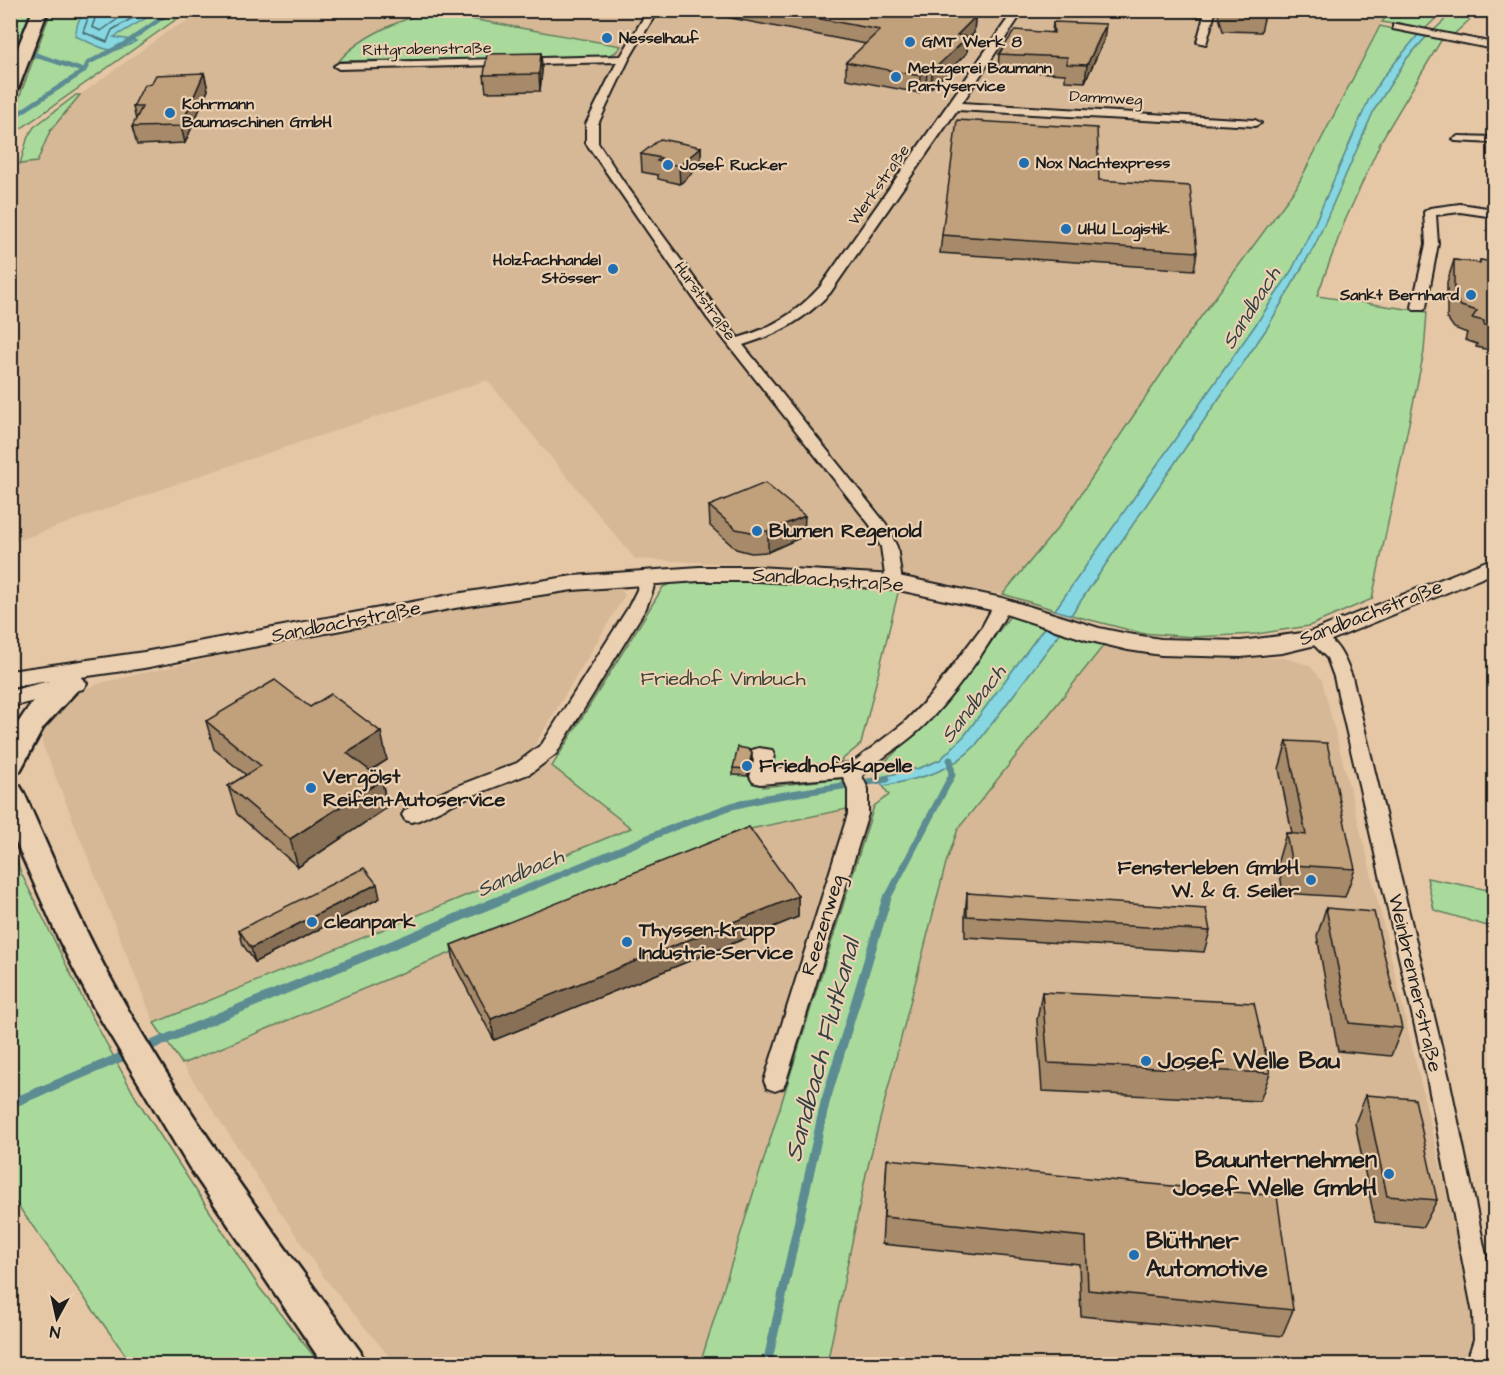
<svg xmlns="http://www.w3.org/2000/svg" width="1505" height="1375" font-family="'Architects Daughter',sans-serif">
	<rect width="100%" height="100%" fill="#e5c7a6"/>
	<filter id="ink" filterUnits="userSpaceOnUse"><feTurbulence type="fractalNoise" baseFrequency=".0167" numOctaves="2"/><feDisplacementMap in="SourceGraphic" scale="12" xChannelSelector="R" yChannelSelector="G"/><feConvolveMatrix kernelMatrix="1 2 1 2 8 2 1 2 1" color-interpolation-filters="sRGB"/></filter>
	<g filter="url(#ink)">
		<path fill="#d6b896" d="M 207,11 L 1391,11 L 1385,16 L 1296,188 L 1186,337 L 1061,524 L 1003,594 L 850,570 L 635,559 L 487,380 L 202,475 L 11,543 L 10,204 L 20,164 L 37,162 L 50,131 L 80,95 L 168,31 Z
			M 608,583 L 620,588 L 625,595 L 534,747 L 552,766 L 631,828 L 154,1023 L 42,743 L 44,725 L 64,702 L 83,689 L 104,682 L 327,632 Z
			M 1104,645 L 1167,657 L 1285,658 L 1309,665 L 1322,680 L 1369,864 L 1487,1364 L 827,1364 L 866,1174 L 946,863 L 958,829 Z
			M 874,806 L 700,1364 L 395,1364 L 323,1276 L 182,1064 L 750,829 L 852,808 Z"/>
		<path fill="#a9da9b" stroke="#627b5c" stroke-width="1.5" d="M 10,11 L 34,11 L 20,45 L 11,42 Z
			M 51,11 L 188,11 L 19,130 L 11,163 L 11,120 Z
			M 1391,11 L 1443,11 L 1424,30 L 1382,22 Z
			M 1454,11 L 1479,11 L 1452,36 L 1432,32 Z
			M 432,12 L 621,46 C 615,56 607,55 596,57 L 339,61 C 359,37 402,18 432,12 Z
			M 1380,26 L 1418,35 L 1384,76 L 1369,99 L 1315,223 L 1292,270 L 1259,320 L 1055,610 L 1003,594 L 1061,524 L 1186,337 L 1296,188 Z
			M 1427,36 L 1442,39 L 1382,139 L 1344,223 L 1317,296 L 1427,312 L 1424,352 L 1372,599 L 1309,626 L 1257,634 L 1194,637 L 1141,633 L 1071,615 L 1267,328 L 1315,245 L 1374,110 L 1407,58 Z
			M 76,95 L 80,95 L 50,131 L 37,162 L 20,164 L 28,136 L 34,127 Z
			M 774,578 L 899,589 L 861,744 L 839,762 L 806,772 L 767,769 L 763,787 L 845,778 L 852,808 L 750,829 L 182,1064 L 154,1023 L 631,828 L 552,766 L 663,587 L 678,580 Z
			M 1010,616 L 1044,628 L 965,735 L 940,760 L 920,768 L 877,778 L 873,772 C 927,727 968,673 1010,616 Z
			M 1060,633 L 1104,645 L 958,829 L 946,863 L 866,1174 L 827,1364 L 700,1364 L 874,806 L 889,795 L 883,786 C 920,778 947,774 975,746 Z
			M 11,846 L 21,873 L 90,1013 L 136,1098 L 259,1287 L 320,1364 L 132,1364 L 16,1203 L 11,1204 Z
			M 1427,878 L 1494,891 L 1494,928 L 1434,910 Z"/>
		<path fill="#86d7e1" stroke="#5c8c92" stroke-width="1.5" d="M 86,11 L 86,10 L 158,11 L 114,37 L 136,41 C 109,58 102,47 75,36 L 78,22 Z
			M 1418,35 L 1427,36 L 1407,58 L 1374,110 L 1315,245 L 1267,328 L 1071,615 L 1055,610 L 1259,320 L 1292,270 L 1315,223 L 1369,99 L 1384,76 Z
			M 1044,628 L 1060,633 L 975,746 C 947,774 920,778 883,786 L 877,778 L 920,768 L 940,760 L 965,735 Z"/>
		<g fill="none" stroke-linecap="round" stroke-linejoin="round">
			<path stroke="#46676b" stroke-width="1.5" d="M 91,10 L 83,32 L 107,42 L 112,30 L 146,10
				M 98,10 L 92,27 L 101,31 L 130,10"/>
			<path stroke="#5c8c92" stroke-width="4.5" d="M 10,46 L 84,71
				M 10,119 L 84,71 L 88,63 L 126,43 L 173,10"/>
			<path stroke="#5c8c92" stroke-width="7" d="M 502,899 L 677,826 L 732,806 L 766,798 L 887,779
				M 887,899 L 952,775 L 950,760"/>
			<path stroke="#5c8c92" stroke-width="9" d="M 142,1049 L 505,898
				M 10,1104 L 131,1053
				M 767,1364 L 825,1103 L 887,898"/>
			<g stroke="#1c1c1c" stroke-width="4">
				<path id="minor" d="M 648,10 L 658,10 L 629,59 L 598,124 L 598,143 L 623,181 L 738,338 C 772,328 796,313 820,287 L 1014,10 L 1024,10 L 962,103 L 1255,120 L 1261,123 L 1255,126 L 957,110 L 830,293 C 804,320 779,334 743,345 L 886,524 L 897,547 L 902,582 L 900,586 L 888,586 L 886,582 L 881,547 L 870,525 L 708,319 L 586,143 L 586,124 L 617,62 L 339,69 L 334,66 L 339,63 L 621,56 Z
					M 1165,10 L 1214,11 L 1215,13 L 1206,44 L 1197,42 L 1204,16 L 1170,13 Z
					M 1397,24 L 1494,43 L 1494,49 L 1393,29 L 1393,25 Z
					M 1459,136 L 1494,137 L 1494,143 L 1455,141 L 1453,139 Z
					M 1460,204 L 1494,209 L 1494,217 L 1460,212 L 1436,215 L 1438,244 L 1426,307 L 1424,310 L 1414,310 L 1412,307 L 1426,244 L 1424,212 L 1430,208 Z
					M 646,571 L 652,572 C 658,584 650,597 646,608 L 556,754 L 531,773 L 466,798 L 419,820 L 412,822 L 405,820 L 402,815 L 405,810 L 452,788 L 517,763 L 542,744 L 628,608 L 637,590 L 640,572 Z
					M 1002,600 L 1008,601 L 1011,605 C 991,644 949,704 917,732 C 899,748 878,759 862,776 L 868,789 L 868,814 L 786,1081 L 783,1088 L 775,1091 L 767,1088 L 764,1081 L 848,814 L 848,789 L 843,777 L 760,784 L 753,782 L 750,777 L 754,760 L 750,755 L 752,750 L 759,748 L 772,750 L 774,755 L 771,769 L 852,763 L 904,723 L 930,696 L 982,627 L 996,601 Z
					M 1316,632 C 1337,638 1345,659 1352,677 L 1449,1078 L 1494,1294 L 1494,1356 L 1492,1364 L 1466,1364 L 1474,1339 L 1473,1314 L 1427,1078 L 1334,677 L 1327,658 L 1307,638 L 1310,634 Z"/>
			</g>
			<g stroke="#1c1c1c" stroke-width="4">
				<path id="tertiary" d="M 1494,558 L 1494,573 L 1324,643 L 1282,653 L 1241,657 L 1161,655 L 1128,650 L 1087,640 L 996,611 L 894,589 L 757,581 L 699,581 L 573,590 L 455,608 L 144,668 L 81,677 L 87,683 L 83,689 L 10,707 L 10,691 L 49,681 L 10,687 L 10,671 L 144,652 L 455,594 L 573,576 L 699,567 L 757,567 L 894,575 L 1002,598 L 1099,628 L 1128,634 L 1161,639 L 1241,641 L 1310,632 Z"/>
			</g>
			<g stroke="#1c1c1c" stroke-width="5">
				<path id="secondary" d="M 33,10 L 48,10 L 18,89 L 10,94 L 10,67 Z
					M 68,677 L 78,680 L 81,686 L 43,728 L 20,771 L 10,774 L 10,735 L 14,730 C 26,709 44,684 68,677 Z
					M 10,783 L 20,786 L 24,793 C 53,859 82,927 117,990 C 187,1116 275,1234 360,1351 L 365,1364 L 323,1364 L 189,1167 L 94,1008 L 60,942 L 10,829 Z"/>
			</g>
			<use href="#minor" fill="#ebd0b2" fill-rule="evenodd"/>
			<use href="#tertiary" fill="#ebd0b2" fill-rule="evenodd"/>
			<use href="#secondary" fill="#ebd0b2" fill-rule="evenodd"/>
		</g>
		<path fill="#a68a6b" stroke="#1c1c1c" stroke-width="1.5" d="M 689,10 L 938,10 L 975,17 L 974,33 L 968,39 L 967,53 L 931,88 L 926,87 L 919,93 L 846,79 L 846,62 L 866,44 Z
			M 1217,10 L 1266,10 L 1261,32 L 1223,31 Z
			M 1053,22 L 1104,40 L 1085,82 L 1065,81 L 1065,74 L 998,70 L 999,54 L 1052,32 Z
			M 541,53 L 542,70 L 540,91 L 486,92 L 484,75 Z
			M 204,73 L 208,90 L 185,143 L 137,145 L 132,127 L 136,120 L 133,107 L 151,84 Z
			M 701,147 L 701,165 L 680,184 L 658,179 L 658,175 L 642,172 L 641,154 Z
			M 1099,180 L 1197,252 L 1194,270 L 940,253 L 942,235 Z
			M 1454,260 L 1479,263 L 1480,260 L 1494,262 L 1494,351 L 1476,347 L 1477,344 L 1465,340 L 1467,333 L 1454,328 L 1447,318 L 1447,282 Z
			M 709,506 L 804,536 L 768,552 L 751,553 L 736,549 L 710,526 Z
			M 310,707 L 387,760 L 370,771 L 382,780 L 387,808 L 298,867 L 237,814 L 228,786 L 246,775 L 214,749 L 206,721 Z
			M 1287,741 L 1355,869 L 1345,897 L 1283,893 L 1278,861 L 1286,833 L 1292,833 L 1279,769 Z
			M 752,761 L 748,776 L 733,775 L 733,768 Z
			M 967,893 L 1210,931 L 1204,952 L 965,937 L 965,915 Z
			M 798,896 L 798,917 L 494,1040 L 455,966 L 451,945 Z
			M 380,898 L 255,962 L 243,945 L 239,930 Z
			M 1326,908 L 1402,1028 L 1391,1056 L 1338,1051 L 1317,936 Z
			M 1042,992 L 1270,1073 L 1260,1101 L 1042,1091 L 1037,1020 Z
			M 1366,1095 L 1437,1200 L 1423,1227 L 1375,1222 L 1355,1123 Z
			M 887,1159 L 1293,1310 L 1282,1336 L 1081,1316 L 1079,1264 L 882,1244 Z"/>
		<path fill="#877057" stroke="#1c1c1c" stroke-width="1.5" d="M 975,17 L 974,33 L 968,39 L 967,53 L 931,88 L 932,71 L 957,35 Z
			M 1106,24 L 1104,40 L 1085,82 L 1087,65 Z
			M 541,53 L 542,70 L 540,91 L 539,74 Z
			M 927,70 L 926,87 L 919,93 L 920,76 Z
			M 204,73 L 208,90 L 185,143 L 181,126 Z
			M 701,147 L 701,165 L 680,184 L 679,166 Z
			M 805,516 L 804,536 L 768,552 L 768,531 Z
			M 381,732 L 387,760 L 353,781 L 347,753 Z
			M 752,753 L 752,761 L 748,776 L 748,769 Z
			M 382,780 L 387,808 L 298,867 L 290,839 Z
			M 377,884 L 380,898 L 255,962 L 251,948 Z
			M 798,896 L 798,917 L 494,1040 L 491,1019 Z"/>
		<path fill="#c1a07c" stroke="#1c1c1c" stroke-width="1.5" d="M 772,10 L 938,10 L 975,17 L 957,35 L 968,37 L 932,71 L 927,70 L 920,76 L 846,62 L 880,30 Z
			M 1053,22 L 1106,24 L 1087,65 L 1067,64 L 1067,57 L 999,54 L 1015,30 L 1054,33 Z
			M 541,53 L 539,74 L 484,75 L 487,54 Z
			M 204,73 L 181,126 L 132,127 L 142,107 L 133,107 L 144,85 L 151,84 L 156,75 Z
			M 957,120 L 1097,128 L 1099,180 L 1190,186 L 1197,252 L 942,235 Z
			M 660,139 L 701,147 L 679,166 L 657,161 L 661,158 L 641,154 Z
			M 1454,260 L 1480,263 L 1480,260 L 1494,262 L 1494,327 L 1484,325 L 1484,321 L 1472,318 L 1477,311 L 1461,306 L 1454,296 Z
			M 765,483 L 805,516 L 768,531 L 751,532 L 736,529 L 709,506 Z
			M 275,680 L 310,707 L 331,694 L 381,732 L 347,753 L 382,780 L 290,839 L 228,786 L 261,766 L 206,721 Z
			M 1287,741 L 1327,743 L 1355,869 L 1292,865 L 1286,833 L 1306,835 Z
			M 738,747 L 748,749 L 752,753 L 748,769 L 733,768 Z
			M 749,827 L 798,896 L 491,1019 L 451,945 Z
			M 364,868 L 377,884 L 251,948 L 239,930 Z
			M 967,893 L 1206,909 L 1210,931 L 967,916 Z
			M 1326,908 L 1374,912 L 1402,1028 L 1349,1023 Z
			M 1042,992 L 1254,1003 L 1270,1073 L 1048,1063 Z
			M 1366,1095 L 1415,1099 L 1437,1200 L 1387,1196 Z
			M 887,1159 L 1277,1196 L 1293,1310 L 1088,1290 L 1086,1237 L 884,1217 Z"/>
	</g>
	<g fill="#1f6fb2" stroke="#ebd0b2" stroke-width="2">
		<circle cx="607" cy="38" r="6"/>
		<circle cx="910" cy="42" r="6"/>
		<circle cx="896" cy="77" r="6"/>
		<circle cx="170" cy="113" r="6"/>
		<circle cx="1024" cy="163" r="6"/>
		<circle cx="668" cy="165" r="6"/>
		<circle cx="1066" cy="229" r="6"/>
		<circle cx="613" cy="269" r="6"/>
		<circle cx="1471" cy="295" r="6"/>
		<circle cx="757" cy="531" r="6"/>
		<circle cx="747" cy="766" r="6"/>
		<circle cx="311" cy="788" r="6"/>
		<circle cx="1311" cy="880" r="6"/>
		<circle cx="312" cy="922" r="6"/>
		<circle cx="627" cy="942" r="6"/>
		<circle cx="1146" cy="1061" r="6"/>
		<circle cx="1389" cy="1174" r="6"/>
		<circle cx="1134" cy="1255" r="6"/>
	</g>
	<g text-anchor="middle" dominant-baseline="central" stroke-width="4.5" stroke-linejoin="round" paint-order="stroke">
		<g font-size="16" font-weight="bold" fill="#1c1c1c" stroke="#ebd0b2" text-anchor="start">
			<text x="619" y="38">Nesselhauf</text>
			<text x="922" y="42">GMT Werk 8</text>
			<text x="908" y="68">Metzgerei Baumann<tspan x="908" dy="18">Partyservice</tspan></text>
			<text x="182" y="104">Kohrmann<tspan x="182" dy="18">Baumaschinen GmbH</tspan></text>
			<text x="1036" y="163">Nox Nachtexpress</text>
			<text x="680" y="165">Josef Rucker</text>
			<text x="1078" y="229">UHU Logistik</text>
			<text x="601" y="260" text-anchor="end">Holzfachhandel<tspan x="601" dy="18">Stösser</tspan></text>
			<text x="1459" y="295" text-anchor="end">Sankt Bernhard</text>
		</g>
		<g font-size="16" fill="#1c1c1c" stroke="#ebd0b2">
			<text transform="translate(427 49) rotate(-1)">Rittgrabenstraße</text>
			<text transform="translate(1106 98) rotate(3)">Dammweg</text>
			<text transform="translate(879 185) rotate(-55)">Werkstraße</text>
			<text transform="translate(705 301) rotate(54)">Hurststraße</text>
		</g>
		<g font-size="20" font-weight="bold" fill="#1c1c1c" stroke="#ebd0b2" text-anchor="start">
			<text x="769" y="531">Blumen Regenold</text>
			<text x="759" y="766">Friedhofskapelle</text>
			<text x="323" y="777">Vergölst<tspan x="323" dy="23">Reifen+Autoservice</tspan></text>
			<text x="1299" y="868" text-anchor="end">Fensterleben GmbH<tspan x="1299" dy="23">W. &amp; G. Seiler</tspan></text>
			<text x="324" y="922">cleanpark</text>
			<text x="639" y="930">Thyssen-Krupp<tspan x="639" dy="23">Industrie-Service</tspan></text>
		</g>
		<g font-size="20" fill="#1c1c1c" stroke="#ebd0b2">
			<text transform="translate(828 580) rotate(4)">Sandbachstraße</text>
			<text transform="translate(1371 613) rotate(-21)">Sandbachstraße</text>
			<text transform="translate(346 622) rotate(-11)">Sandbachstraße</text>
			<text transform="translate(823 925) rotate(-73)">Reezenweg</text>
			<text transform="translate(1415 983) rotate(77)">Weinbrennerstraße</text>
		</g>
		<g font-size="20" fill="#384235" stroke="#ebd0b2">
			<text x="723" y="679">Friedhof Vimbuch</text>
		</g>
		<g font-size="21" font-style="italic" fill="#314143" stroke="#ebd0b2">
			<text transform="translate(1251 308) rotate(-58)">Sandbach</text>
			<text transform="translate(973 704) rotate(-52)">Sandbach</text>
			<text transform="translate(520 873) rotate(-23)">Sandbach</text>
		</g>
		<g font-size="24" font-weight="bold" fill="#1c1c1c" stroke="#ebd0b2" text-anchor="start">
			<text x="1158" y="1061">Josef Welle Bau</text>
			<text x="1377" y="1160" text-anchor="end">Bauunternehmen<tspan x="1377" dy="28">Josef Welle GmbH</tspan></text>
			<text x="1146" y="1241">Blüthner<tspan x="1146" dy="28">Automotive</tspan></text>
		</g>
		<g font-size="26" font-style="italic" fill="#314143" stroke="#ebd0b2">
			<text transform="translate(822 1050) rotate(-75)">Sandbach Flutkanal</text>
		</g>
	</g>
	<rect width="1505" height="1375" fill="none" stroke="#ebd0b2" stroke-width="36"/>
	<rect x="18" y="18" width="1469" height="1339" fill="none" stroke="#1c1c1c" stroke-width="2" filter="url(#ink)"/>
	<g transform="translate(57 1318) rotate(188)" stroke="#ebd0b2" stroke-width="4.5" paint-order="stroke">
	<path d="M0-4.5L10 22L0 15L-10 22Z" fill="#1c1c1c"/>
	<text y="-9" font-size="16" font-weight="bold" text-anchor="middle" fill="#1c1c1c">N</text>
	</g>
</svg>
